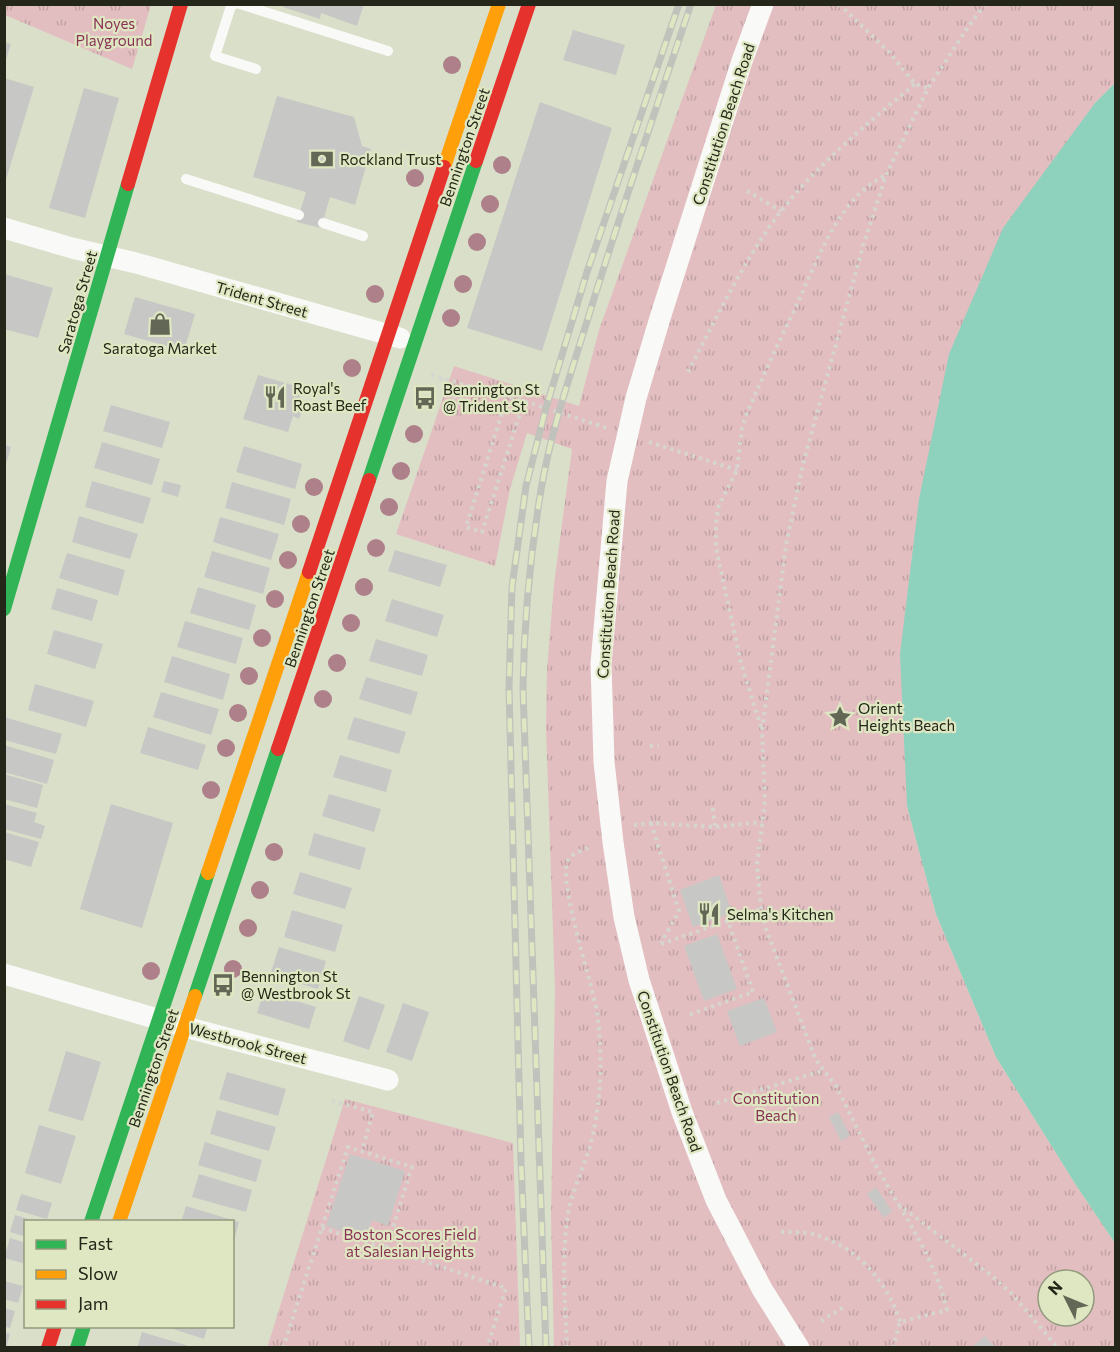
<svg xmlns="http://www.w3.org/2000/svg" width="1120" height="1352" font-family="Commissioner,sans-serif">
	<defs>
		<pattern id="park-tufts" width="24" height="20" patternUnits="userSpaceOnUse" patternTransform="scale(1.5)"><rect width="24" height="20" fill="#e3bec1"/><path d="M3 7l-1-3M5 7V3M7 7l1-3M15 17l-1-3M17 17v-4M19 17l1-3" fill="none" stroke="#c2a3a5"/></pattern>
	</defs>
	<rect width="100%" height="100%" fill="#d9dfc9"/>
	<path fill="url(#park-tufts)" fill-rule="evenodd" d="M 4,5 L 5,4 L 151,5 L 132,69 L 5,15 Z
		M 716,5 L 1115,5 L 1115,83 L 1095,103 L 907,806 L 936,914 L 996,1057 L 1076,1185 L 1115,1243 L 1115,1347 L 554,1347 L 551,1217 L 555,990 L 546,728 L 547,670 L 554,584 L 572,449 L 527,433 L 510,489 L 495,566 L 396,534 L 454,366 L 579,406 L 599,330 ZM 1048,1280 L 1084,1280 L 1084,1316 L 1048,1316 Z
		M 345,1099 L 513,1143 L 520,1347 L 267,1348 Z"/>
	<path fill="#8ed2bd" d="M 1115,83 L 1115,1243 L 1076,1185 L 996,1057 L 936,914 L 907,806 L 900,654 L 919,499 L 949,354 L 1003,228 L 1095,103 Z"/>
	<path fill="#c7c8c5" d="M 283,4 L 364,4 L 357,26 L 321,13 L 320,19 L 283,7 Z
		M 573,30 L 625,45 L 616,75 L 563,60 Z
		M 4,42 L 11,44 L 5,63 L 4,63 Z
		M 4,78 L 34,87 L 5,183 L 4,183 Z
		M 84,88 L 119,98 L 85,218 L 49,208 Z
		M 277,96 L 354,117 L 362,146 L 371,149 L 355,205 L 330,197 L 321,228 L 297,222 L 306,192 L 253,177 Z
		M 540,102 L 612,128 L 542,351 L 467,328 Z
		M 4,274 L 53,288 L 38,338 L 4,329 Z
		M 135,297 L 195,314 L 184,351 L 124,334 Z
		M 258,375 L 303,388 L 297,406 L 303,408 L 299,419 L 293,416 L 288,432 L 243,419 Z
		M 111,405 L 170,422 L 162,448 L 103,431 Z
		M 102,442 L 160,459 L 152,485 L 94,468 Z
		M 4,445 L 11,447 L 5,468 L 4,468 Z
		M 244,446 L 302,464 L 295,489 L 236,472 Z
		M 92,481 L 151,498 L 143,524 L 85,507 Z
		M 164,481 L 181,485 L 178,497 L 161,492 Z
		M 232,482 L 291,499 L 284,525 L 225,508 Z
		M 79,516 L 138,534 L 130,559 L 72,542 Z
		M 220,517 L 279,534 L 271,560 L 213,542 Z
		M 395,550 L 447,565 L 440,587 L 388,571 Z
		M 212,551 L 270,568 L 263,594 L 204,577 Z
		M 67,553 L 125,570 L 118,596 L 59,578 Z
		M 198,587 L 256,605 L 249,630 L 190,613 Z
		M 57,588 L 98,600 L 92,621 L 51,609 Z
		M 392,599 L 444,615 L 437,637 L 385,621 Z
		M 185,621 L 243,638 L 236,664 L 177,647 Z
		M 54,630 L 103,644 L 95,669 L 47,654 Z
		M 376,639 L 428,655 L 422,676 L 369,661 Z
		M 172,656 L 230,674 L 223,700 L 164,682 Z
		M 366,677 L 418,692 L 411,715 L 359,699 Z
		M 35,684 L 94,701 L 86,727 L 28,710 Z
		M 161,692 L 219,709 L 211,735 L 153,717 Z
		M 4,717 L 62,734 L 56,754 L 4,740 Z
		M 354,717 L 406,732 L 399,754 L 347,739 Z
		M 148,727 L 206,745 L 198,770 L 140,753 Z
		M 4,745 L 54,760 L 47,784 L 4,772 Z
		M 340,755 L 392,770 L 386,792 L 333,777 Z
		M 4,774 L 43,785 L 37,808 L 4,799 Z
		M 329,794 L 381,809 L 374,832 L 322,816 Z
		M 4,804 L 37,813 L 34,822 L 45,826 L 41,839 L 4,829 Z
		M 111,804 L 173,823 L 142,928 L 80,909 Z
		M 4,832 L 39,842 L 31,867 L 4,859 Z
		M 314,833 L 366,848 L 360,870 L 308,855 Z
		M 300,872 L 352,888 L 345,909 L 293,894 Z
		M 719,875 L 732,913 L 693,927 L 680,890 Z
		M 292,910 L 343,925 L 335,952 L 284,937 Z
		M 717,934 L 737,989 L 704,1001 L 684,946 Z
		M 279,947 L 326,961 L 318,989 L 270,975 Z
		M 264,991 L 316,1007 L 309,1029 L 257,1013 Z
		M 359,996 L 385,1005 L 369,1050 L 343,1041 Z
		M 764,998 L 777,1032 L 740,1046 L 727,1011 Z
		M 403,1003 L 429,1012 L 412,1061 L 386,1052 Z
		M 66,1051 L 101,1062 L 83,1121 L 48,1111 Z
		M 227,1072 L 286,1089 L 278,1116 L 219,1099 Z
		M 217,1110 L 276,1127 L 269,1151 L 210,1134 Z
		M 838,1112 L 850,1136 L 841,1141 L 829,1117 Z
		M 39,1125 L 76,1136 L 61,1184 L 25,1173 Z
		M 205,1142 L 262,1160 L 256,1182 L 198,1165 Z
		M 350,1154 L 405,1171 L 388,1226 L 372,1220 L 366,1238 L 326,1226 Z
		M 199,1174 L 252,1190 L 246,1212 L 192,1197 Z
		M 876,1187 L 892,1211 L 884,1218 L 867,1194 Z
		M 21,1194 L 52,1203 L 47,1219 L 16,1210 Z
		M 186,1206 L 239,1222 L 233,1244 L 232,1222 L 181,1222 Z
		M 15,1215 L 35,1221 L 26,1222 L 26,1237 L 10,1232 Z
		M 10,1238 L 26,1243 L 26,1264 L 4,1258 Z
		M 4,1281 L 23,1286 L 18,1303 L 4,1299 Z
		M 4,1308 L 15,1311 L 10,1328 L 4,1326 Z
		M 164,1326 L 208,1326 L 204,1339 Z
		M 4,1332 L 10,1334 L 6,1348 L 4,1348 Z
		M 142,1332 L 192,1347 L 192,1348 L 137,1348 Z
		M 985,1336 L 996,1348 L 971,1348 Z"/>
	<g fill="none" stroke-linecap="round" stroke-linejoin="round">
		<path stroke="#d5d6d0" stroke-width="4" stroke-dasharray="3 4.5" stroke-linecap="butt" d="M 839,4 L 889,52 L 915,84 L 928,88
			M 985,4 L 968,27 L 928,88 L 886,175 L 863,246 L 803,464 L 786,545 L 762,731 L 765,801 L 757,865 L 761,909 L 766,929 L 816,1060 L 836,1086 L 876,1166 L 898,1204 L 992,1276 L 1012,1294 L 1058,1348
			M 747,191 L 781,211
			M 688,372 C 717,317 744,259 782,210 C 820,162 868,123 915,84
			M 431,375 L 524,401 L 607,428
			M 441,378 L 451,396 L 502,413 L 466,527 L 482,532 L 524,401
			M 649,442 L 737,470
			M 761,727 L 741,663 L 716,548 L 716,523 L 719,505 L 737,470 L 742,428 L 747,413 C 763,376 780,340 797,304 C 818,259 838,198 886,175
			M 650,746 L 659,745
			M 713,808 L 715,827
			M 651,823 L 679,911 L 661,943
			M 634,825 L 651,823 L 715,827 L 762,822
			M 728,921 L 761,909
			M 661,944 L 728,921 L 753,992 L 688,1015
			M 332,1101 L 373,1112 L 362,1151
			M 717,1103 L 822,1071
			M 322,1228 L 506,1288 L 487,1348
			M 781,1232 C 794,1232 807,1232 819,1236 C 859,1249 888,1283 900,1322
			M 821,1321 L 844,1307
			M 283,1348 L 348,1147 L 412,1167 L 386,1249
			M 567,1348 C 565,1305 562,1262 567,1220 C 570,1195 583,1170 590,1146 C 601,1105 603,1062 598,1020 C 595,989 557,882 568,860 C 572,853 584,850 591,847
			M 893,1348 L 900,1322 L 947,1310 C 938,1272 920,1240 900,1207"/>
		<path stroke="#f9faf7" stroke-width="10" d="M 235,4 L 231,6 L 215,56 L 256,69
			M 240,4 L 388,51
			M 186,179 L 299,215
			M 323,223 L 363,236"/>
		<path stroke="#f9faf7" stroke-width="21" d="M 763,4 L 742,61 L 660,318 L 636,398 L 617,481 L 601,664 L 604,762 L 613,842 L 624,917 L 639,980 L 682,1112 L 716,1200 L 762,1289 L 799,1348
			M 4,228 L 72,248 L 136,263 L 400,338
			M 4,974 L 185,1027 L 388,1080"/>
		<path stroke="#30b455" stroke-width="14" d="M 369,480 L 476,161
			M 4,609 L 128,184
			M 195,996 L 278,749
			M 91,1222 L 208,873
			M 77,1348 L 84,1326"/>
		<path stroke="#ff9f0a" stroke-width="14" d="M 444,167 L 499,4
			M 208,873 L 309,572
			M 119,1222 L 195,996"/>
		<path stroke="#e5322d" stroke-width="14" d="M 476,161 L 529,4
			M 128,184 L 181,4
			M 309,572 L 444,167
			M 278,749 L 369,480
			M 48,1348 L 55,1326"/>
		<g stroke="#c0c2bc" stroke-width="7">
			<path id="rail" d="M 529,1348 L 521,1161 L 509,688 L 512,587 L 526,486 L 546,408 L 587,272 L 679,4
				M 546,1348 L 523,689 C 524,622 530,556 541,490 C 551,430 571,373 589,315 C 621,211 656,108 691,4"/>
		</g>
		<use href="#rail" stroke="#dee7c1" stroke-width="4.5" stroke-dasharray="14" stroke-linecap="butt"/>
	</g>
	<g fill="#ae808a">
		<circle cx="452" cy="65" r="9"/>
		<circle cx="502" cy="165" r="9"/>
		<circle cx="415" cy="178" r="9"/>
		<circle cx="490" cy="204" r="9"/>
		<circle cx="477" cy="242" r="9"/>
		<circle cx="463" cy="284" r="9"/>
		<circle cx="375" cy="294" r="9"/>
		<circle cx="451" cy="318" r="9"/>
		<circle cx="352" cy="368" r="9"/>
		<circle cx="414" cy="434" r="9"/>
		<circle cx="401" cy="471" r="9"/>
		<circle cx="314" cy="487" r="9"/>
		<circle cx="389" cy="507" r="9"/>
		<circle cx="301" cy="524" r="9"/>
		<circle cx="376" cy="548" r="9"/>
		<circle cx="288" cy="560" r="9"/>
		<circle cx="364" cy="587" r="9"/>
		<circle cx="275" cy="599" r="9"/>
		<circle cx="351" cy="623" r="9"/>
		<circle cx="262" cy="638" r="9"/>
		<circle cx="337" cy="663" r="9"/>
		<circle cx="249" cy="676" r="9"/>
		<circle cx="323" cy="699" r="9"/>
		<circle cx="238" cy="713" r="9"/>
		<circle cx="226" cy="748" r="9"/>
		<circle cx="211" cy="790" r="9"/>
		<circle cx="274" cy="852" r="9"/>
		<circle cx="260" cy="890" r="9"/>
		<circle cx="248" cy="928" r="9"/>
		<circle cx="233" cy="969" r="9"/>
		<circle cx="151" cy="971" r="9"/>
	</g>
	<defs>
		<g id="bank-bare" transform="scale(1.8)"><path d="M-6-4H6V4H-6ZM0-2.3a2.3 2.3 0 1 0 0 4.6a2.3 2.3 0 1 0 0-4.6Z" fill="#636756" stroke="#dee7c1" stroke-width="2.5" paint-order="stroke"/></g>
		<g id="shop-bare" transform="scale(1.8)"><path d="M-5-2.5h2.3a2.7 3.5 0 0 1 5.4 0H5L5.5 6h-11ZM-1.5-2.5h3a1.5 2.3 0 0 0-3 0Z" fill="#636756" stroke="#dee7c1" stroke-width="2.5" paint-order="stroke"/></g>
		<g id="restaurant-bare" transform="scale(1.8)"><path d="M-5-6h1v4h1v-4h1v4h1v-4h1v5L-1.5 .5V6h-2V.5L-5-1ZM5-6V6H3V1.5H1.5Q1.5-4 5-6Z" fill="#636756" stroke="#dee7c1" stroke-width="2.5" paint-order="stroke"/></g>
		<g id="bus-bare" transform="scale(1.8)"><path d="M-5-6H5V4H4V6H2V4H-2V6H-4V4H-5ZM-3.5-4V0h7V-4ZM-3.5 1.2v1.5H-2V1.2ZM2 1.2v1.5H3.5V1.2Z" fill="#636756" stroke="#dee7c1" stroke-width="2.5" paint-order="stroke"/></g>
		<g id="sight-bare" transform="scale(1.8)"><path d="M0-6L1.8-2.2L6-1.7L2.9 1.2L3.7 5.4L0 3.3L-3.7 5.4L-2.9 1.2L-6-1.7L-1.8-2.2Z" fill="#636756" stroke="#dee7c1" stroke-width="2.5" paint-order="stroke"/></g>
	</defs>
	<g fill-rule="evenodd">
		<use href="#bank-bare" x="322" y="159"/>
		<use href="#shop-bare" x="160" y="324"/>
		<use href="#restaurant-bare" x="275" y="397"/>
		<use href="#bus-bare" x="425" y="398"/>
		<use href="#sight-bare" x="840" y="717"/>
		<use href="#restaurant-bare" x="709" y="914"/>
		<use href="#bus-bare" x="223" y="985"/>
	</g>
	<g text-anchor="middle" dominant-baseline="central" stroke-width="4.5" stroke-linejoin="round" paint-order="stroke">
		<g font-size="15" fill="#8a3256" stroke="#dee7c1">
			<text x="114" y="23">Noyes<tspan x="114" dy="17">Playground</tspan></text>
			<text x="776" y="1098">Constitution<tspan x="776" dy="17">Beach</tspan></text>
			<text x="410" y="1234">Boston Scores Field<tspan x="410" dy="17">at Salesian Heights</tspan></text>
		</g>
		<g font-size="15" fill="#232618" stroke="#dee7c1">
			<text transform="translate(723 124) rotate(-72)">Constitution Beach Road</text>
			<text transform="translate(464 147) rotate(-71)">Bennington Street</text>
			<text transform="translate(262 299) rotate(16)">Trident Street</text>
			<text transform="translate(77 302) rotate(-74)">Saratoga Street</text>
			<text transform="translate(608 594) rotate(-86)">Constitution Beach Road</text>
			<text transform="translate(309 608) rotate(-71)">Bennington Street</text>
			<text transform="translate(248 1043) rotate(15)">Westbrook Street</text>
			<text transform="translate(153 1068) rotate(-71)">Bennington Street</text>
			<text transform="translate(670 1071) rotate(71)">Constitution Beach Road</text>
		</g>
		<g font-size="15" fill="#232618" stroke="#dee7c1" text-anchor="start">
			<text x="340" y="159">Rockland Trust</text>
			<text x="160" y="348" text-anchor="middle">Saratoga Market</text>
			<text x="293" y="388">Royal's<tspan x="293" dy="17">Roast Beef</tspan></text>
			<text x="443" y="389">Bennington St<tspan x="443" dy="17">@ Trident St</tspan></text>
			<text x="858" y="708">Orient<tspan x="858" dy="17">Heights Beach</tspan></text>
			<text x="727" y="914">Selma's Kitchen</text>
			<text x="241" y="976">Bennington St<tspan x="241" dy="17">@ Westbrook St</tspan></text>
		</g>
	</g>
	<rect width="1120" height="1352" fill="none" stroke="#232618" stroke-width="12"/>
	<rect x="24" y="1220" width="210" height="108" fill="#dee7c1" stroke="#939a7d" stroke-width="1.5"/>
	<rect x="36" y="1240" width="30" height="9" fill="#30b455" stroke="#939a7d" stroke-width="1.5"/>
	<text x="78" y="1250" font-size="18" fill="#232618">Fast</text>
	<rect x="36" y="1270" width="30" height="9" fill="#ff9f0a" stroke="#939a7d" stroke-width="1.5"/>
	<text x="78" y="1280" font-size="18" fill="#232618">Slow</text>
	<rect x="36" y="1300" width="30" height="9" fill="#e5322d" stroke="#939a7d" stroke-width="1.5"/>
	<text x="78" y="1310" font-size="18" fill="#232618">Jam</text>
	<g transform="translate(1066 1298) rotate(313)"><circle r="28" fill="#dee7c1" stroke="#939a7d" stroke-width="1.5"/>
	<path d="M0-4.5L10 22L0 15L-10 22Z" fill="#636756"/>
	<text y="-9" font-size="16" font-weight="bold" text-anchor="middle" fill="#232618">N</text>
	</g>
</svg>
